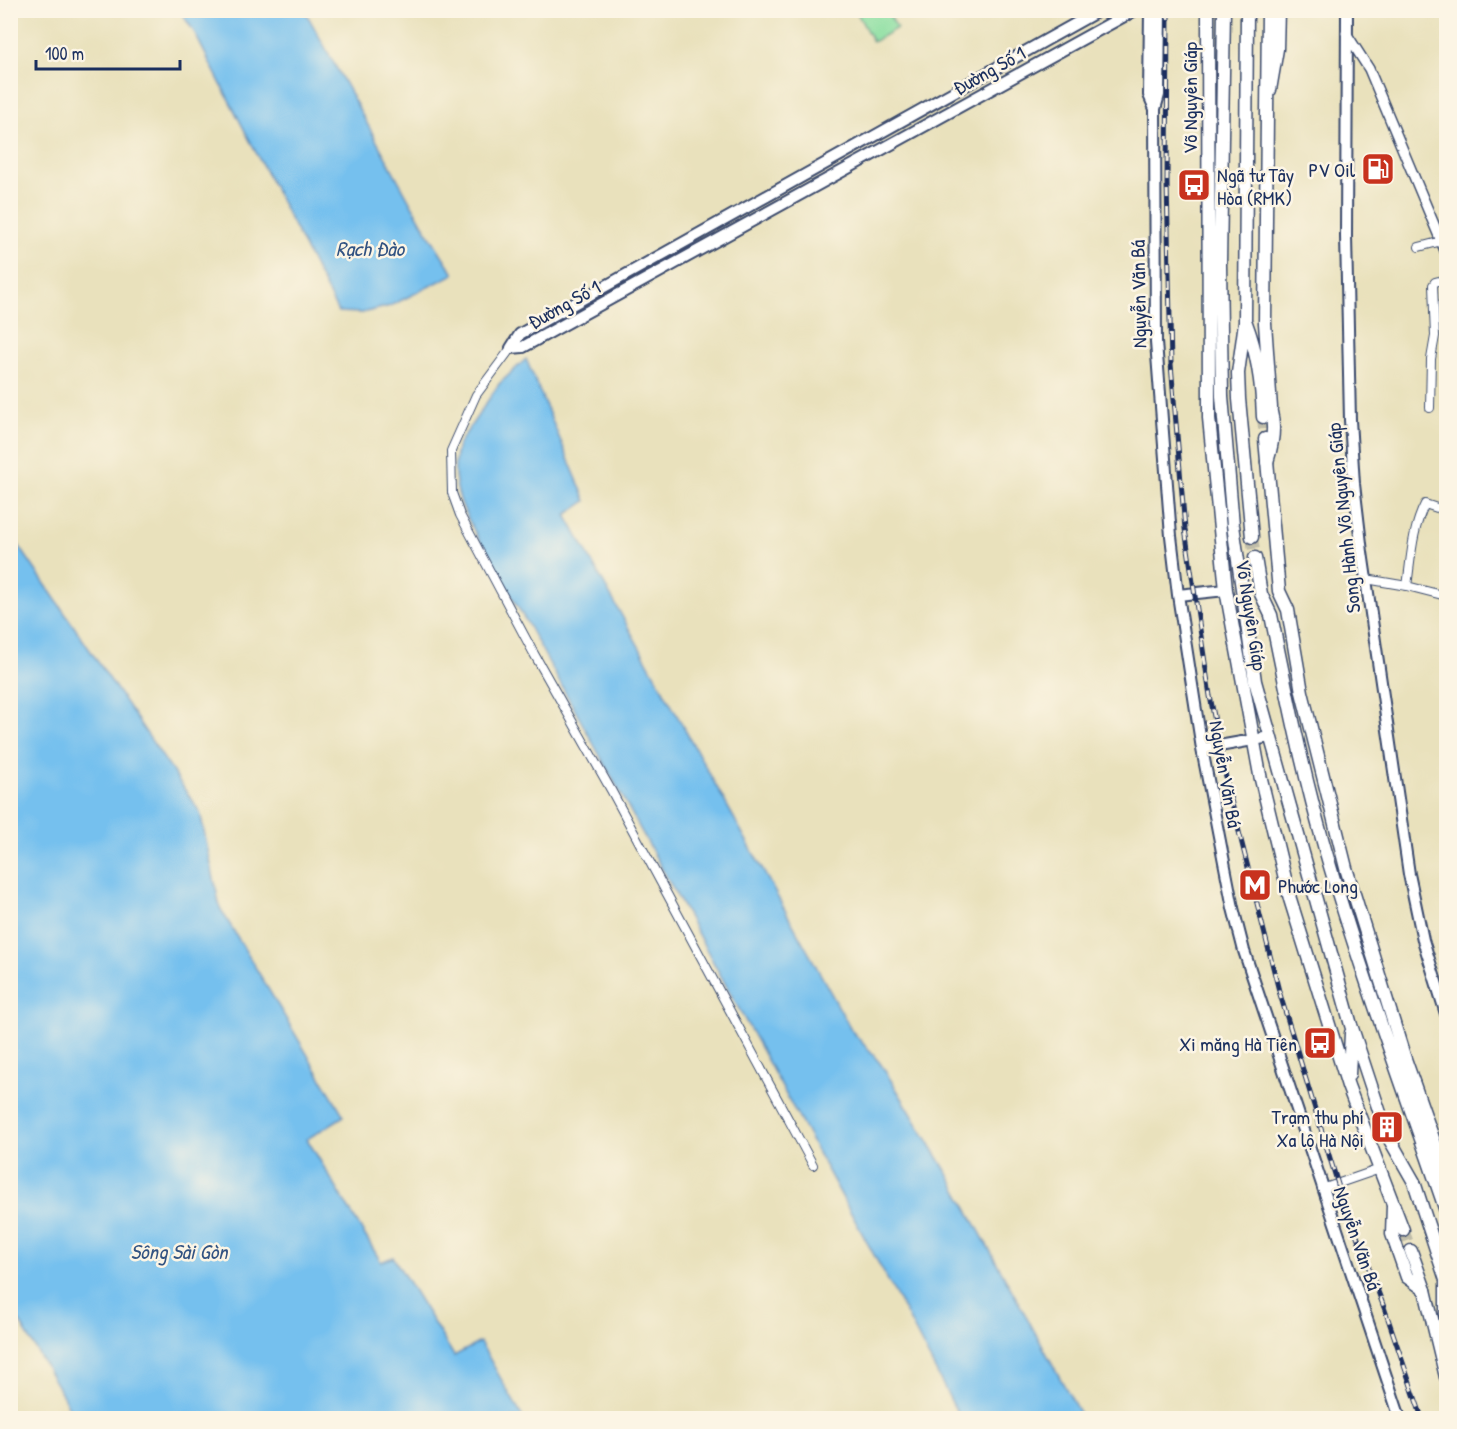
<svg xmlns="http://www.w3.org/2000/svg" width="1457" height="1429" font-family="'Patrick Hand',sans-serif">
	<rect width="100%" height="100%" fill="#fcf5e5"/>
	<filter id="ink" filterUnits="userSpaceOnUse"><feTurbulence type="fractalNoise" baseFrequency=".0167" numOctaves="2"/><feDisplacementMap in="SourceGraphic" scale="12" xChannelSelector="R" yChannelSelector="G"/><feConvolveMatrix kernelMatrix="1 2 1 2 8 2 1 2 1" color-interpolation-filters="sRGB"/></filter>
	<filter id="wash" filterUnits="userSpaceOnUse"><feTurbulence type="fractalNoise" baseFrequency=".008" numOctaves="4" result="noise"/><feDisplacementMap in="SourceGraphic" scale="24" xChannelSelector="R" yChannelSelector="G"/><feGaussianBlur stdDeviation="1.35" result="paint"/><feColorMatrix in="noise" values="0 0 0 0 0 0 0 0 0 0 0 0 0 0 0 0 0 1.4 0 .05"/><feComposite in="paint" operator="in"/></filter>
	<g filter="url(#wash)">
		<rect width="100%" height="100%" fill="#e9e1bc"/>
		<path fill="#8bdfa1" stroke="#538780" stroke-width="1.5" d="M 856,11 L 887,11 L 897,28 L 873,42 Z"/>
		<path fill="#75c0ee" stroke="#4878a6" stroke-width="1.5" d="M 180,11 L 305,11 L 423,225 L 454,274 L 390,306 L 362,313 L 338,312 L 193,30 Z
			M 526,359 L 586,501 L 566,515 L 852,1031 L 880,1063 L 892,1082 L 948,1174 L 1082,1418 L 960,1418 L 907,1315 L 526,621 C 514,600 501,578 489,557 C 469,522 446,487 458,445 L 499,384 Z
			M 11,534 L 200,812 L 220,908 L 344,1116 L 307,1139 L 381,1262 L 393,1257 L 454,1356 L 480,1342 L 523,1418 L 74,1418 L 63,1396 L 11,1307 Z"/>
	</g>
	<g filter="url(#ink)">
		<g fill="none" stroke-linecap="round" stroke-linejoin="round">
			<path stroke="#c0bda9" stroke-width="12" stroke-dasharray="12 6" stroke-linecap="butt" d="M 1263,417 L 1265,439
				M 1252,537 L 1255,558
				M 1381,1116 L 1390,1140
				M 1403,1230 L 1411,1251"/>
			<g stroke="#3a4a6c" stroke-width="10">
				<path id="minor" d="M 1419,247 L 1442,241
					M 511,348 L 476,395 L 451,451 L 452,493 L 460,515 L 533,652 L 611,790 L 813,1165
					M 1430,408 L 1431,359 L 1435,336 L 1433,285 L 1435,282 L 1446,279
					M 1366,579 L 1407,586 L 1446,596
					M 1407,586 C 1411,559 1412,529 1425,504 L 1446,511
					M 1322,1189 L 1380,1169"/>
			</g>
			<g stroke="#3a4a6c" stroke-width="12">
				<path id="tertiary" d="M 1346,33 L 1369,69 L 1446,253"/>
			</g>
			<g stroke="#3a4a6c" stroke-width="14">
				<path id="secondary" d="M 1150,10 L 1149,95 L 1155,109
					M 1160,10 L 1159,95 L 1155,109 L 1156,342 L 1171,536 L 1178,595 L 1202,749 L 1233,908 L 1244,951 L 1400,1418
					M 1347,10 L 1346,236 L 1350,420 L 1354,484 L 1362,552 L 1409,874 L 1423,940 L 1446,1014
					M 511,348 L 523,347 L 1135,10
					M 511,348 L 520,334 L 1100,10
					M 1178,595 L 1226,590
					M 1202,749 L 1270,737"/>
			</g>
			<g stroke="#3a4a6c" stroke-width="15">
				<path id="primary" d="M 1270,90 L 1277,49 L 1278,10
					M 1266,401 C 1277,418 1273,443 1267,462
					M 1393,1205 L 1392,1234 L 1407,1277 L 1425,1290"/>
			</g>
			<g stroke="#3a4a6c" stroke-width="15">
				<path id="trunk" d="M 1208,10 L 1209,418 L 1226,590 L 1260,775 L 1290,899 L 1348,1086 L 1403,1230
					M 1224,10 L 1220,264 L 1222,396 L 1233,525 L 1255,681 L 1351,1025 L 1381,1116
					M 1247,10 L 1245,322 L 1238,373 L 1239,399 L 1252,537
					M 1268,10 L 1265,323 L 1271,408
					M 1246,323 C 1257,352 1262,385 1263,417
					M 1265,439 L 1279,591 L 1288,610 L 1302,692 L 1346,868 L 1404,1056 L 1446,1175
					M 1255,558 L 1261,594 L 1271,615 C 1287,694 1303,773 1325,849 C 1360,971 1405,1091 1446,1211
					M 1349,1075 L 1351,1033
					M 1390,1140 L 1414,1182 L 1446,1280 L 1446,1320
					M 1411,1251 L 1425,1290 L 1446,1377"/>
			</g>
			<use href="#minor" stroke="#fff" stroke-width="8"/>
			<use href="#tertiary" stroke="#fff" stroke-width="9"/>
			<use href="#secondary" stroke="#fff" stroke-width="10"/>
			<use href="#primary" stroke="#fff" stroke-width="12"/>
			<use href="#trunk" stroke="#fff" stroke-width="12"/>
			<g stroke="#1b2f5e" stroke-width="5">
				<path id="rail" d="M 1168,10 L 1167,183 L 1171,364 L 1185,529 L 1210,696 L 1228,788 L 1279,991 L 1340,1191 L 1385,1310 L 1422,1418"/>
			</g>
			<use href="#rail" stroke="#fcf5e5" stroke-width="3" stroke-dasharray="9" stroke-linecap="butt"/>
		</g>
	</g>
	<defs>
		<g id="fuel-square" transform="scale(1.725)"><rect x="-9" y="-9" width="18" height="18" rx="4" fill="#c8321e" stroke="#fcf5e5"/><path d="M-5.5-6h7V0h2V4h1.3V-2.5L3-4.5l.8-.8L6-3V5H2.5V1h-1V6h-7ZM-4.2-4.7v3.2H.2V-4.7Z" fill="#fff"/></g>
		<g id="bus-square" transform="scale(1.725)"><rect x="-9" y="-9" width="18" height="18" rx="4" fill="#c8321e" stroke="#fcf5e5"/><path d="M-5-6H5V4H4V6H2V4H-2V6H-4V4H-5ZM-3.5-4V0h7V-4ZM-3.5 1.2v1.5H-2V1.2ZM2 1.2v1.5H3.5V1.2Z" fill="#fff"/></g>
		<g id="metro-square" transform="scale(1.725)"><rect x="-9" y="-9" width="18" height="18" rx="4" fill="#c8321e" stroke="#fcf5e5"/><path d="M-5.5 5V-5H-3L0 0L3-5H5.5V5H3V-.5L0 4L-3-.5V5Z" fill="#fff"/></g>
		<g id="building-square" transform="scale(1.725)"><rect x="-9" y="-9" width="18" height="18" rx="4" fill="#c8321e" stroke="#fcf5e5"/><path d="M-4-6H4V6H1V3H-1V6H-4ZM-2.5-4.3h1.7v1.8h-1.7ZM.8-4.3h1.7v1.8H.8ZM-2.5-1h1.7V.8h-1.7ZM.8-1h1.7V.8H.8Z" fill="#fff"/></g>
	</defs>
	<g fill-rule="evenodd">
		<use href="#fuel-square" x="1378" y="169"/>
		<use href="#bus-square" x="1194" y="185"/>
		<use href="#metro-square" x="1255" y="885"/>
		<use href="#bus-square" x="1320" y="1043"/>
		<use href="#building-square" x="1387" y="1127"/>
	</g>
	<g text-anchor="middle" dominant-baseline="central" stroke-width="5" stroke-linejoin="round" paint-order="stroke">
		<g font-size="20" fill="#1b2f5e" stroke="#fcf5e5">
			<text transform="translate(989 70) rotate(-29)">Đường Số 1</text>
			<text transform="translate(1189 98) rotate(-90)">Võ Nguyên Giáp</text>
			<text transform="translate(1138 294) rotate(-91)">Nguyễn Văn Bá</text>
			<text transform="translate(564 304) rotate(-29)">Đường Số 1</text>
			<text transform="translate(1343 518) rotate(-96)">Song Hành Võ Nguyên Giáp</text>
			<text transform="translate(1252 615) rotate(81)">Võ Nguyên Giáp</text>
			<text transform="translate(1226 774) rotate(80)">Nguyễn Văn Bá</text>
			<text transform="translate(1358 1238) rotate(71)">Nguyễn Văn Bá</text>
		</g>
		<g font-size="20" fill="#1b2f5e" stroke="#fcf5e5" text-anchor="end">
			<text x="1355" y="169">PV Oil</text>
			<text x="1217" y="174" text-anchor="start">Ngã tư Tây<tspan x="1217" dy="23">Hòa (RMK)</tspan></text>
			<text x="1278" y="885" text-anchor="start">Phước Long</text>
			<text x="1297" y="1043">Xi măng Hà Tiên</text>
			<text x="1364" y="1116">Trạm thu phí<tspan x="1364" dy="23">Xa lộ Hà Nội</tspan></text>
		</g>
		<g font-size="21" font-style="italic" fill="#325382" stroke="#fcf5e5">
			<text x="370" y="248">Rạch Đào</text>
			<text x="179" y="1251">Sông Sài Gòn</text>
		</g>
	</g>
	<rect width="1457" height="1429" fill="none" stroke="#fcf5e5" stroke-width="36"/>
	<path d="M36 60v9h144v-9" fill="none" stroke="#1b2f5e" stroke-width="3"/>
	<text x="45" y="60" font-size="18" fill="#1b2f5e" stroke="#fcf5e5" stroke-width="4.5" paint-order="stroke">100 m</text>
</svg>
